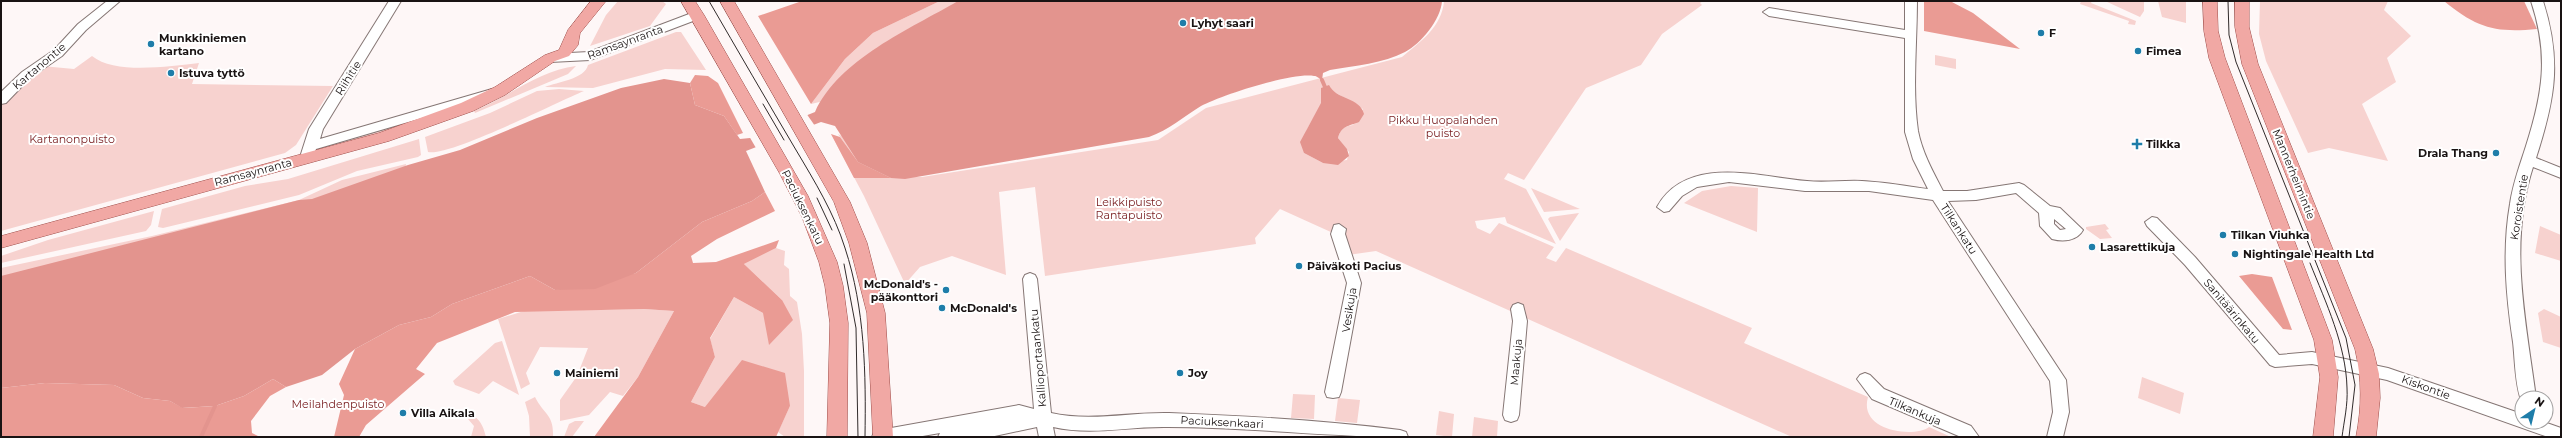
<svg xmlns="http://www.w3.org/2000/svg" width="2562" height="438" font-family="Montserrat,sans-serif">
	<rect width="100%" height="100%" fill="#fef7f7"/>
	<path fill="#f7d2cf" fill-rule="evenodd" d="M 618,1 L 662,1 L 666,4 L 650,26 L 590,46 L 606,15 Z
		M 940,1 L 1061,1 L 828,100 L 811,104 L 845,59 L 873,33 Z
		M 1444,1 L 1703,1 L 1700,3 L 1702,5 L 1662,34 L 1641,65 L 1586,88 L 1524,180 L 1508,173 L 1504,179 L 1526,189 L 1556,244 L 1507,223 L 1505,217 L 1475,221 L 1477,228 L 1490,234 L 1499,223 L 1554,247 L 1546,258 L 1556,262 L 1566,248 L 1752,328 L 1744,343 L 1868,397 C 1858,432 1915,438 1929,427 L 1951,437 L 1792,437 L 1376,251 L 1341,256 L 1333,233 L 1280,209 L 1255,238 L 1256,244 L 1045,276 L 1035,187 L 999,192 L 1006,275 L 952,256 L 920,267 L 905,284 L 864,196 L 831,134 L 849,150 L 838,134 L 917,177 L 922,177 L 1158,140 L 1206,108 L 1402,57 C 1420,42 1442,27 1444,1 ZM 1322,88 L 1331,90 L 1363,109 L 1353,125 C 1345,126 1340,129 1338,138 L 1349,152 L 1347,160 L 1323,163 L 1304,153 L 1306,131 L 1322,103 Z
		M 2081,1 L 2092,1 L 2091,3 L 2136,21 L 2135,25 L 2128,24 L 2129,21 L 2080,4 Z
		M 2105,1 L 2144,1 L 2144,11 L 2140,17 Z
		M 2158,1 L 2186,1 L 2186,23 L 2162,17 Z
		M 2260,1 L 2388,1 L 2384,10 L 2411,36 L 2387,58 L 2396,82 L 2362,104 L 2388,161 L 2329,148 L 2308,153 L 2266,61 L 2259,34 Z
		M 676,32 L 681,32 L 706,70 L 665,69 L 593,88 L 545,87 C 557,82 585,79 588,65 Z
		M 1935,55 L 1956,59 L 1956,69 L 1935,65 Z
		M 92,56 C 115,75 170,66 199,63 L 192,84 L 333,86 L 296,145 L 285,153 L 1,231 L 1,104 L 42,66 L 74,69 Z
		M 576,66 L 568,74 L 475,113 L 474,111 C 508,97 540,70 576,66 Z
		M 559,89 L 584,91 C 557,102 449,157 428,152 L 425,137 L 490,113 L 537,91 Z
		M 452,109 L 369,136 L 323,147 L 324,147 Z
		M 419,139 L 421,155 L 418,157 L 357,171 L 299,195 L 192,221 L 163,228 L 158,227 L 162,209 L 245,186 L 288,179 Z
		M 406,164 L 405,170 L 396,182 L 1,285 L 1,268 L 152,236 L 299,200 L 342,180 Z
		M 1731,186 L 1758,188 L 1757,232 L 1684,203 L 1702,191 Z
		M 1531,188 L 1580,209 L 1544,212 Z
		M 154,211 L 151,225 L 146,231 L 1,263 L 1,256 L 48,240 Z
		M 1579,213 L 1560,241 L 1548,219 L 1550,217 Z
		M 2105,224 L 2109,229 L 2106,230 L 2112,238 L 2100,239 L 2086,229 L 2086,227 Z
		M 2540,226 L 2561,235 L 2561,261 L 2535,253 Z
		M 776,248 L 785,251 L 784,265 L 789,269 L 790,296 L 797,302 L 802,334 L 804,371 L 804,437 L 785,437 L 778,432 L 790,406 L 705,407 L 691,402 L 715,357 L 710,339 L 734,297 L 763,313 L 782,300 L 744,264 Z
		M 644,309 L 674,311 L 638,377 L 623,396 L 610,392 L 589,415 L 560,421 L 560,400 L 577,376 L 588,348 L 540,347 L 526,373 L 530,384 L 521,389 L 498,319 L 524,311 Z
		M 2544,309 L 2561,317 L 2561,348 L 2543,342 L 2538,313 Z
		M 502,341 L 519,395 L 493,381 L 479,394 L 455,385 L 453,381 L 495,343 Z
		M 2142,377 L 2184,393 L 2180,414 L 2138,398 Z
		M 1293,394 L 1315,395 L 1314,419 L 1291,418 Z
		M 535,397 C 544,415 554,414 553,437 L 530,437 L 529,416 L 525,402 Z
		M 1338,398 L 1360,400 L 1357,423 L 1335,421 Z
		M 460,410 C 476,415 482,420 486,437 L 471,437 L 474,426 L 468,419 L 456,417 Z
		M 1439,411 L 1454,414 L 1452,437 L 1436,435 Z
		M 1474,417 L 1498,421 L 1497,437 L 1472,437 Z
		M 575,421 L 584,421 L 572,437 L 564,437 L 569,424 Z"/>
	<path fill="#ea9b94" d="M 802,1 L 940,1 L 873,33 L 845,59 L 811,104 L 758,16 Z
		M 1924,1 L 1950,1 L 1973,13 L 2020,49 L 1924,31 Z
		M 2444,1 L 2524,1 L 2537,29 C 2495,33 2477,28 2444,1 Z
		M 695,75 L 708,76 L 718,83 L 743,133 L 737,135 L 724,116 L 695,105 L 690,83 Z
		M 831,134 L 840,137 L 858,162 L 891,178 L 854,178 Z
		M 765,192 L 775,211 L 717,239 L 691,256 L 693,263 L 716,262 L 779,240 L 776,248 L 744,264 L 782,300 L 793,320 L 769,345 L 763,313 L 734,297 L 710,338 L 715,357 L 691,402 L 705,407 L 742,360 L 785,373 L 790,406 L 776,437 L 594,437 L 638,377 L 674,311 L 644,309 L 515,312 L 437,343 L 416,369 L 425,374 L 366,425 L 359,437 L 334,437 L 344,395 L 339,384 L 355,349 L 399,325 L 431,317 L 452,304 L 530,276 L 555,290 L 636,273 L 702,222 L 752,201 Z
		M 2252,274 L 2272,277 L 2292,330 L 2283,329 L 2239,276 Z
		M 273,379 L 286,387 L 270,396 L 251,421 L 252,433 L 260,437 L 1,437 L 1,388 L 45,383 L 114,385 L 143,398 L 170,401 L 183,408 L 215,406 L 244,396 Z"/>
	<path fill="#e3948e" d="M 958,1 L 1442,1 C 1441,19 1421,44 1405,52 C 1384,63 1354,66 1330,70 L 1323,73 L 1322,80 C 1318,78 1317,76 1314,76 C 1293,72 1221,95 1201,106 C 1183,117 1169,130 1149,137 L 905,179 L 891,178 L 858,162 L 835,126 L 821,122 L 746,151 L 765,192 L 752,201 L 702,222 L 636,273 L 595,289 L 555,290 L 530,276 L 452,304 L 431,317 L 399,325 L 355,349 L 322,375 L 286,387 L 273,379 L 244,396 L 215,406 L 182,408 L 170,401 L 143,398 L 114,385 L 45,383 L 1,388 L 1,276 L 299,200 L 312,199 L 408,165 L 460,150 L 537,118 L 621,88 L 664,79 L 690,83 L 695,105 L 724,116 L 740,139 L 750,138 L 815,112 C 839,59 910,29 958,1 Z
		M 1329,85 C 1336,100 1360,97 1364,114 L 1359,122 C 1349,126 1341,126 1338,138 L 1347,149 L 1349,156 L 1338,165 L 1323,163 L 1304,153 L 1300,142 L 1321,103 L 1321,88 Z"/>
	<path fill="#fef7f7" d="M 806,113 L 815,126 L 756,148 L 749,136 Z"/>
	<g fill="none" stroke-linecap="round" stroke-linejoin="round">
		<path stroke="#e3948e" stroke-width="4" d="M 1322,80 L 1325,87
			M 201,437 L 215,406"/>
		<g stroke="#857674" stroke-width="2">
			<path id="minor" d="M 107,1 L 120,1 L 86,30 L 62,56 L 30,78 L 6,103 L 1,104 L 1,92 L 22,72 L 54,50 L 78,24 Z
				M 389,1 L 401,1 L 323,129 L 320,139 L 492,89 L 498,93 L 497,96 L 316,149 L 313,157 L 303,157 L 301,154 L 309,129 Z
				M 1905,1 L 1917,1 C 1917,43 1912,89 1918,131 C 1922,152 1933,172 1943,191 L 1967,191 L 2019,183 L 2024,185 L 2050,206 L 2060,208 L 2083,230 C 2077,241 2063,242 2052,239 L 2040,226 L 2039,213 L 2016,193 L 1976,200 L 1948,201 L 2066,380 L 2069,412 L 2063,437 L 2047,437 L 2053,412 L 2050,381 L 1933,200 L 1869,191 L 1805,191 L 1729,182 L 1697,187 L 1682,196 L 1669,211 L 1664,212 L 1657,207 C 1687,154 1759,177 1807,181 C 1825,183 1843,180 1862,181 C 1884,182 1906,186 1928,189 L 1913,159 L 1905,132 L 1905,38 L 1769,16 L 1763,12 L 1769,8 L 1905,30 ZM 2054,219 L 2066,229 L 2060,230 L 2054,224 Z
				M 2531,1 L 2543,1 C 2562,61 2555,99 2536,158 L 2561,168 L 2561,178 L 2533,167 C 2508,244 2526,321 2536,398 L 2522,398 L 2522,402 C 2515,388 2515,358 2513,342 C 2506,296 2502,250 2510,204 C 2513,183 2520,165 2526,146 C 2543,93 2549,55 2531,1 Z
				M 697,11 L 703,15 L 701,18 L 590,60 L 550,62 L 544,58 L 550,54 L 589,52 Z
				M 2152,217 L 2157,218 L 2195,257 L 2279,355 L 2312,352 L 2388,368 L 2522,414 L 2522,422 L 2544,422 L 2561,428 L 2561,437 L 2548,437 L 2387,380 L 2312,364 L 2275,367 L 2270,365 L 2185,265 L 2147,226 L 2145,222 Z
				M 1339,224 L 1346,229 L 1345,234 L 1361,283 L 1341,392 L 1339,397 L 1333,398 L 1327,397 L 1325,392 L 1347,283 L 1331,234 L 1334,225 Z
				M 1030,273 L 1035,275 L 1037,279 L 1051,413 C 1091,422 1129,412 1169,413 C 1246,416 1323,420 1400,430 L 1406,432 L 1408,437 C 1328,437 1248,427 1168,427 C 1129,426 1092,436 1053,427 L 1055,437 L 1039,437 L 1037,427 L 990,437 L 938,437 L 940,433 L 917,437 L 872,437 L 874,432 L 880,430 L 1019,405 L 1034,409 L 1023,279 L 1025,275 Z
				M 1518,303 L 1523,305 L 1527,321 L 1519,415 L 1517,420 L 1511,422 L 1505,420 L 1503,415 L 1513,321 L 1511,309 L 1513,305 Z
				M 1865,373 L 1870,375 L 1884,389 L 1971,426 L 1979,437 L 1961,437 L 1872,399 L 1857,379 L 1860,375 Z"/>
		</g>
		<g stroke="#9f4e4a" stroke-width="1">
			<path id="major" d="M 591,1 L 606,1 L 580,33 L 578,45 L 569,56 L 555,61 L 505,95 L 473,111 L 389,141 L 1,248 L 1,236 L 379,133 L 461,103 L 495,87 L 545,55 L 559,50 L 568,30 Z
				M 681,1 L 695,1 L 704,15 L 808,196 L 837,262 L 843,286 L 848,323 L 847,437 L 827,437 L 830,323 L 825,286 L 819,262 L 802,217 L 780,174 Z
				M 720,1 L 734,1 L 850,202 L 867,243 L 885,313 L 893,437 L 873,437 L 867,313 L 849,243 L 834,202 Z
				M 2203,1 L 2217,1 L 2218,31 L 2225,58 L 2332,340 L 2338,377 L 2333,437 L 2313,437 L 2320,377 L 2314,340 L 2209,58 L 2204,31 Z
				M 2235,1 L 2249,1 L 2249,27 L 2258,64 L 2373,349 L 2379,374 L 2380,398 L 2376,437 L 2356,437 C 2362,407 2362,379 2355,349 L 2242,64 L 2235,27 Z"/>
		</g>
		<use href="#minor" fill="#fff" fill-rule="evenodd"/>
		<use href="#major" fill="#f1a8a4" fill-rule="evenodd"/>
		<path stroke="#312b2b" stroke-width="1" d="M 709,1 C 738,51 767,101 796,150 C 815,182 834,213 845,248 C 865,309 866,373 865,437
			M 2228,1 L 2229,35 L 2236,62 L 2346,338 L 2355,385 L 2349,437
			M 763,104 L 784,140
			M 817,198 L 832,230
			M 2310,263 C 2326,303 2346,345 2347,388 C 2348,405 2344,421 2342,437
			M 844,264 L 856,328 L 858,437"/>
	</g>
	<g fill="#1e7da9" stroke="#fff" stroke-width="1.5">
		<circle cx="1183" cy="23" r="4"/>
		<circle cx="2041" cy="33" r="4"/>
		<circle cx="151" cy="44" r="4"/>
		<circle cx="2138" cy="51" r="4"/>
		<circle cx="171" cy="73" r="4"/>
		<path d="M2135 138h4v4h4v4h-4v4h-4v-4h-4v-4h4z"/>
		<circle cx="2496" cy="153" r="4"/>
		<circle cx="2223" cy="235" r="4"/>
		<circle cx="2092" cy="247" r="4"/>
		<circle cx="2235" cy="254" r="4"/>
		<circle cx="1299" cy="266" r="4"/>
		<circle cx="946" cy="290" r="4"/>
		<circle cx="942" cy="308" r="4"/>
		<circle cx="557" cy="373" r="4"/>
		<circle cx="1180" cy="373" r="4"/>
		<circle cx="403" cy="413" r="4"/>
	</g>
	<g text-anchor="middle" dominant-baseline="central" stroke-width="4" stroke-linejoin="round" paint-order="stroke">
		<g font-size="11" font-weight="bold" fill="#191313" stroke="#fff" text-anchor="start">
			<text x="1191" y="23">Lyhyt saari</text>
			<text x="2049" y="33">F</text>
			<text x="159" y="38">Munkkiniemen<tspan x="159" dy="13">kartano</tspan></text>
			<text x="2146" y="51">Fimea</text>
			<text x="179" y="73">Istuva tyttö</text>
			<text x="2146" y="144">Tilkka</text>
			<text x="2488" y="153" text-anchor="end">Drala Thang</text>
			<text x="2231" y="235">Tilkan Viuhka</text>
			<text x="2100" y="247">Lasarettikuja</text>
			<text x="2243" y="254">Nightingale Health Ltd</text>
			<text x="1307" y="266">Päiväkoti Pacius</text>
			<text x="938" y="284" text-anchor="end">McDonald's -<tspan x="938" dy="13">pääkonttori</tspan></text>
			<text x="950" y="308">McDonald's</text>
			<text x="565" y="373">Mainiemi</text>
			<text x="1188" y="373">Joy</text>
			<text x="411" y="413">Villa Aikala</text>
		</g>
		<g font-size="11" fill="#191313" stroke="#fff">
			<text transform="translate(625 42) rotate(-20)">Ramsaynranta</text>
			<text transform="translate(39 66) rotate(-40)">Kartanontie</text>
			<text transform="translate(348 78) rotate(-58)">Riihitie</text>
			<text transform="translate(253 172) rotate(-15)">Ramsaynranta</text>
			<text transform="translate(2294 174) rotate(68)">Mannerheimintie</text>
			<text transform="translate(803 207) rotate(64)">Paciuksenkatu</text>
			<text transform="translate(2519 207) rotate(-81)">Koroistentie</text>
			<text transform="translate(1959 229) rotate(57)">Tilkankatu</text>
			<text transform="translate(1349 310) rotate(-81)">Vesikuja</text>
			<text transform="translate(2232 311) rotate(50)">Sanitäärinkatu</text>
			<text transform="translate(1038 358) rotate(-95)">Kallioportaankatu</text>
			<text transform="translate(1516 362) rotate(-85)">Maakuja</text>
			<text transform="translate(2426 387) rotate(20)">Kiskontie</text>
			<text transform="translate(1915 411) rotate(23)">Tilkankuja</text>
			<text transform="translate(1222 422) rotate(3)">Paciuksenkaari</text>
		</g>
		<g font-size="11" fill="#771b1d" stroke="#fff">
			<text x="1443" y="120">Pikku Huopalahden<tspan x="1443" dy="13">puisto</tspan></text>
			<text x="72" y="139">Kartanonpuisto</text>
			<text x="1129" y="202">Leikkipuisto<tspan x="1129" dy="13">Rantapuisto</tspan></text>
			<text x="338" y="404">Meilahdenpuisto</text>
		</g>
	</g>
	<rect width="2562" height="438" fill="none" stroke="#191313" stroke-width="4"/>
	<g transform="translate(2534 410) rotate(35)"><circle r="19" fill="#ffffff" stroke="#a3a1a1"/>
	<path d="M0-3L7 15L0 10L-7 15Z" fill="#1e7da9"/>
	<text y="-6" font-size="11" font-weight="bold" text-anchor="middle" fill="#191313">N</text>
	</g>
</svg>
